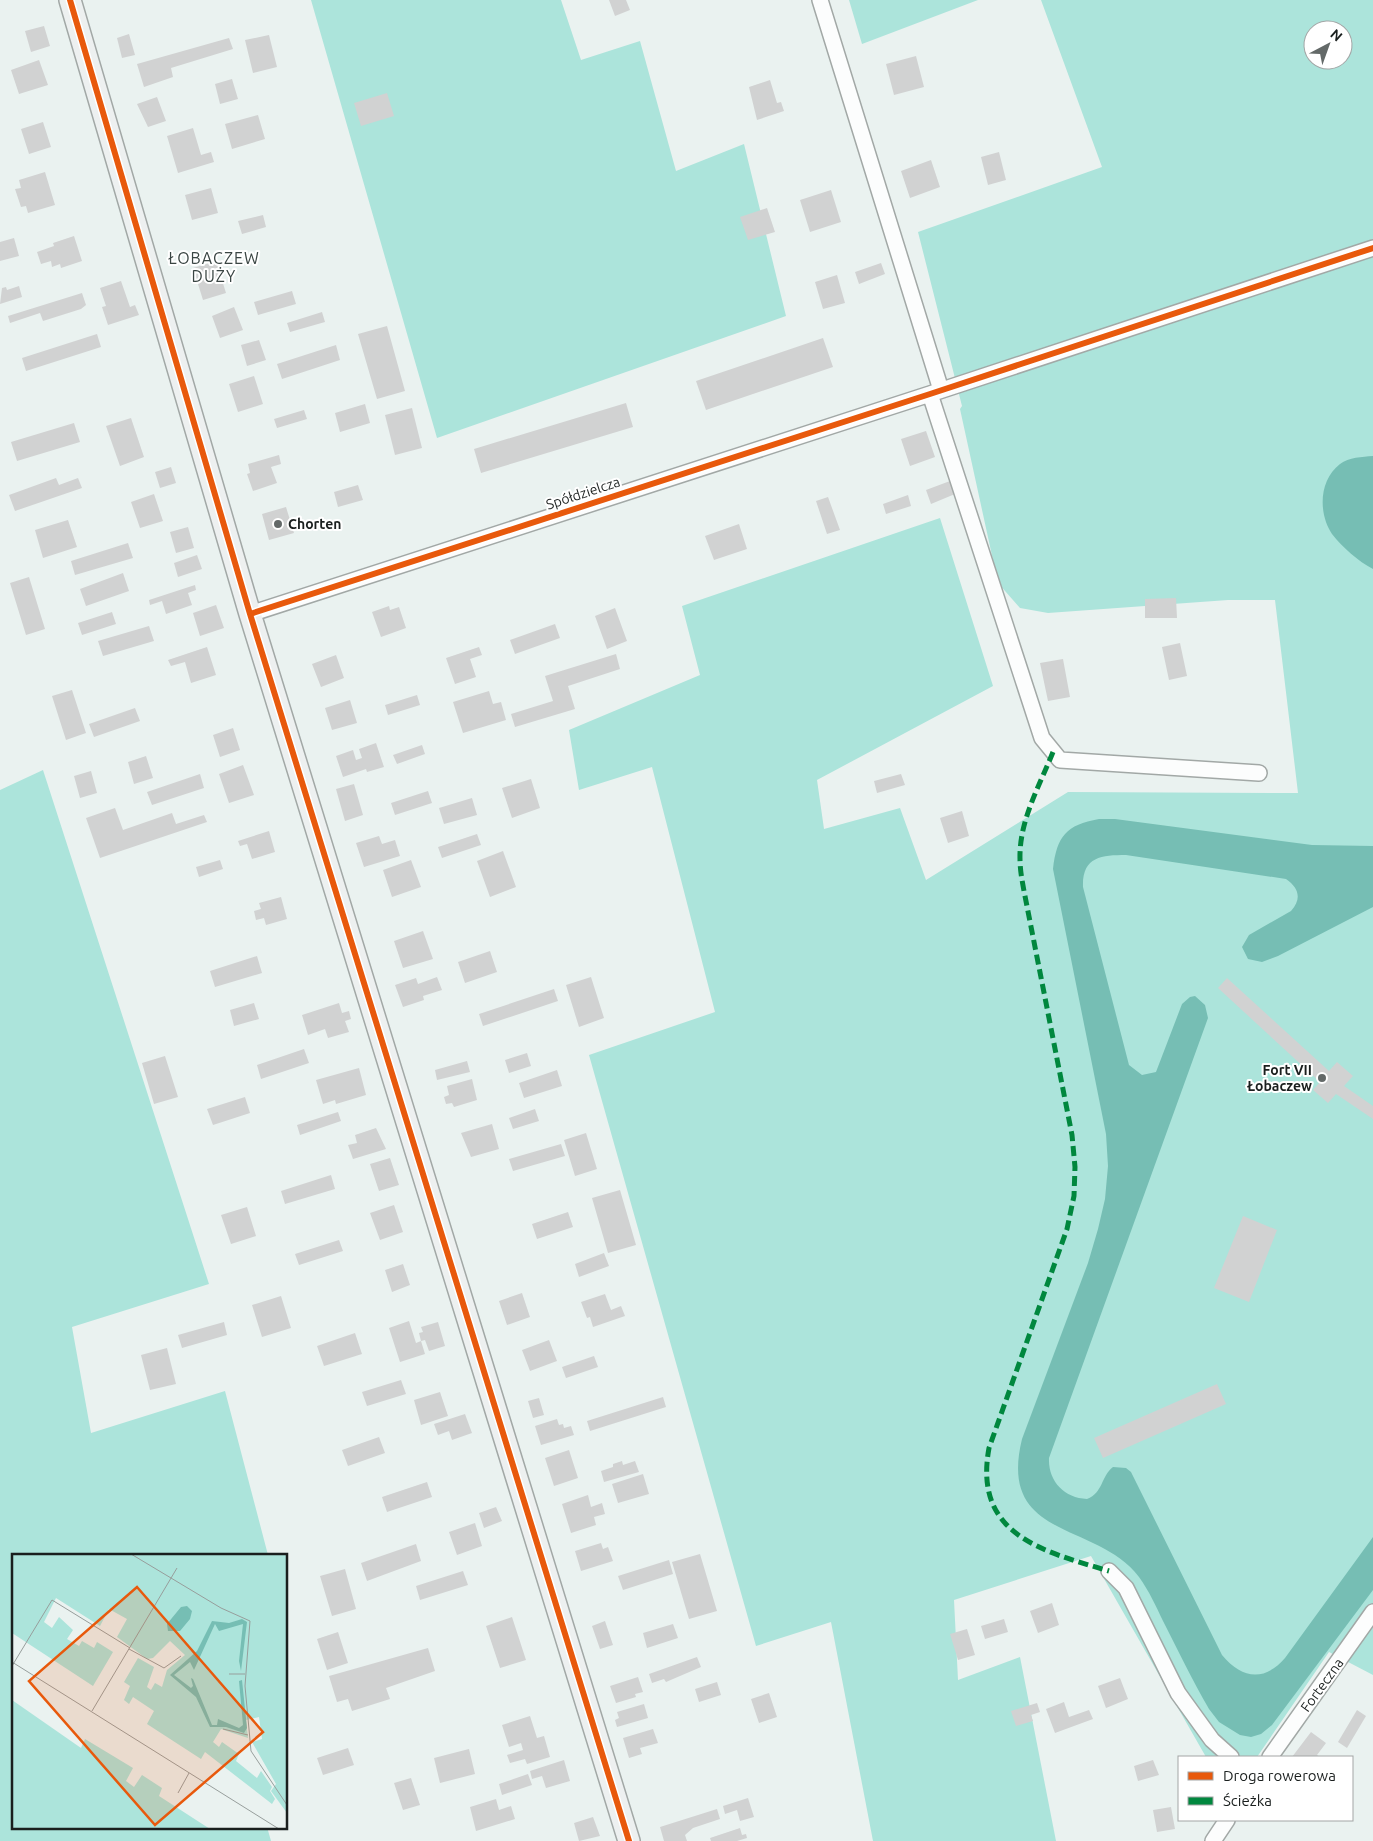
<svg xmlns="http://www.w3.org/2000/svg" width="1373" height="1841" font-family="Ubuntu,sans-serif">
	<rect width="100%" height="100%" fill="#eaf2f0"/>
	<path fill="#ace4db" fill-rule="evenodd" d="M 311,0 L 561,0 L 581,60 L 640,41 L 676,171 L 744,144 L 786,316 L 437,438 Z
		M 849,0 L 978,0 L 862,44 Z
		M 1041,0 L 1373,0 L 1373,1675 L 1329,1652 L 1257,1757 L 1206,1757 L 1091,1556 L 954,1600 L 958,1680 L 1020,1657 L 1056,1841 L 873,1841 L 831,1622 L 756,1646 L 589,1055 L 715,1012 L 652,767 L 579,790 L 569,730 L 700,675 L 682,606 L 940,518 L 993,686 L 817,780 L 824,829 L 900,808 L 926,880 L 1068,792 L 1298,793 L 1275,600 L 1228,600 L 1048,613 L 1020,608 L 998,583 L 960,409 L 962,406 L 918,232 L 1102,167 ZM 1313,30 L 1343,30 L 1343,60 L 1313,60 Z
		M 43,770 L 209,1284 L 72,1327 L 91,1433 L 225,1391 L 268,1555 L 14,1555 L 14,1827 L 267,1827 L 271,1841 L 0,1841 L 0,790 Z"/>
	<path fill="#76beb4" d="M 1373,456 L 1373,569 C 1358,561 1343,548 1332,534 C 1318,513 1319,480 1340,464 C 1349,457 1362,457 1373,456 Z
		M 1099,819 L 1115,819 L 1312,845 L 1373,846 L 1373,907 L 1278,956 L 1262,962 L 1248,959 L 1242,947 L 1249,935 L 1291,911 C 1302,899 1299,888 1286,879 L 1126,855 C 1101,855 1082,857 1083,887 L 1129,1065 L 1142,1075 L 1156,1072 L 1182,1004 L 1190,997 L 1195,996 L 1205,1005 L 1208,1018 L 1049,1458 C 1048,1481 1064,1498 1087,1499 C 1103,1493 1101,1476 1113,1467 L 1126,1468 L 1131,1472 L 1222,1655 C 1242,1679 1264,1682 1285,1658 L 1373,1537 L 1373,1590 L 1272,1725 L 1261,1734 L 1251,1737 L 1240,1735 L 1219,1722 L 1209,1709 C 1192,1680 1178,1650 1163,1621 C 1156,1606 1149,1591 1139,1577 C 1097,1521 997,1541 1022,1439 L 1088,1263 L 1098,1229 L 1105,1199 L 1108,1166 L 1106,1134 L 1053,869 C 1057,836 1066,825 1099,819 Z"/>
	<path fill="#d1d2d2" d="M 609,0 L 626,0 L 630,10 L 615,16 Z
		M 44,26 L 50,46 L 31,52 L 25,31 Z
		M 129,34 L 135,55 L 122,58 L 117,38 Z
		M 269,35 L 277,67 L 253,73 L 245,40 Z
		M 229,38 L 233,49 L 171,68 L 173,77 L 144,87 L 137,64 Z
		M 916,56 L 924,87 L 894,95 L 886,64 Z
		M 39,60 L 48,85 L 19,94 L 11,70 Z
		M 232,79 L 238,99 L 220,104 L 215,84 Z
		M 770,80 L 777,103 L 781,102 L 784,111 L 757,120 L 749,87 Z
		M 387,93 L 394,116 L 361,126 L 354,103 Z
		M 157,97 L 166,121 L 148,127 L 137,104 Z
		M 258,115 L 265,139 L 232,149 L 225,124 Z
		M 43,122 L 51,147 L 29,154 L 21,129 Z
		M 193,128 L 201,155 L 211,152 L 214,162 L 178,173 L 167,136 Z
		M 999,152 L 1006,180 L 988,185 L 981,157 Z
		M 931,160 L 940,187 L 910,198 L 901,171 Z
		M 45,172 L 55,205 L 28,213 L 26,206 L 21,207 L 15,189 L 21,188 L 19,180 Z
		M 211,188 L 218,213 L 192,220 L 185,195 Z
		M 831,190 L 841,222 L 810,232 L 800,200 Z
		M 767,208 L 775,232 L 748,240 L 740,217 Z
		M 263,215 L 266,227 L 242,234 L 238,221 Z
		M 74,236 L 82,261 L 61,268 L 60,264 L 52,267 L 51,261 L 41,264 L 37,252 L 54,246 L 53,243 Z
		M 14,238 L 19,256 L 0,261 L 0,242 Z
		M 216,261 L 226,293 L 203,300 L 193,268 Z
		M 881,263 L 885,274 L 859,284 L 855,272 Z
		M 837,275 L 845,303 L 823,309 L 815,282 Z
		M 121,281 L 130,307 L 135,305 L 139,315 L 108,325 L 102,307 L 106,306 L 100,288 Z
		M 19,286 L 22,297 L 0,304 L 2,288 L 6,287 L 7,290 Z
		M 292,291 L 296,304 L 258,315 L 254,302 Z
		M 82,293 L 86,305 L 81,309 L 43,321 L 40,313 L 10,323 L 8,316 Z
		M 234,307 L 243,330 L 220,338 L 212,316 Z
		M 322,312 L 325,322 L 290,332 L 287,323 Z
		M 387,326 L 405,391 L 377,399 L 358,334 Z
		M 97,334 L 101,347 L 26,371 L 22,358 Z
		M 823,338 L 833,367 L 706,410 L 696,381 Z
		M 259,340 L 266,360 L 247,366 L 241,345 Z
		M 336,345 L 340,360 L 282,379 L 277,364 Z
		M 254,376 L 263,404 L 238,412 L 229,384 Z
		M 626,403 L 633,427 L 481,473 L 474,449 Z
		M 365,404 L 370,423 L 340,432 L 335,413 Z
		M 412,408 L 422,448 L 395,455 L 385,415 Z
		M 304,410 L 307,419 L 277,428 L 274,419 Z
		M 131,418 L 144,457 L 120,466 L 106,426 Z
		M 74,423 L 80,442 L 17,461 L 11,442 Z
		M 926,431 L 935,457 L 910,466 L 901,439 Z
		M 279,455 L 281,464 L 271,467 L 277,483 L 253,491 L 247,474 L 250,473 L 248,464 Z
		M 171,467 L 176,483 L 160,488 L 155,472 Z
		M 56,478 L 59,485 L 78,478 L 82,488 L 15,511 L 9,495 Z
		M 950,481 L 955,494 L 931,504 L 926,490 Z
		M 358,485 L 363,500 L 338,507 L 334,492 Z
		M 154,494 L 163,521 L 140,528 L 131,502 Z
		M 908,495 L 911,506 L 886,514 L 883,504 Z
		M 828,497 L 840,530 L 827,534 L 816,501 Z
		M 286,507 L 294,533 L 269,540 L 262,514 Z
		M 68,520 L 77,547 L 43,558 L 35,530 Z
		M 739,524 L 747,549 L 714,560 L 705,536 Z
		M 188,527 L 194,548 L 176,553 L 170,532 Z
		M 128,543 L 133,558 L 75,575 L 71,561 Z
		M 197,555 L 202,569 L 178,577 L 174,563 Z
		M 123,573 L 129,591 L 86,606 L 80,589 Z
		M 29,577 L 45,629 L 26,635 L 10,583 Z
		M 195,585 L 196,590 L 188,593 L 192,605 L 166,614 L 162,601 L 150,605 L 149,600 Z
		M 1176,598 L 1177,618 L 1145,618 L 1145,599 Z
		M 216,605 L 224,628 L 200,636 L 193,613 Z
		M 389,606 L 390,610 L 399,607 L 406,628 L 381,637 L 372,612 Z
		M 615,608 L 627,641 L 607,649 L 595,616 Z
		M 112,612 L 116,624 L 82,635 L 78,623 Z
		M 555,624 L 560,638 L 515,654 L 510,640 Z
		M 149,626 L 154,641 L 103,656 L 98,641 Z
		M 1180,643 L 1187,676 L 1169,680 L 1162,647 Z
		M 207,647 L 216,675 L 191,683 L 185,662 L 171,666 L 168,660 Z
		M 479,647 L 482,655 L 470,659 L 476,677 L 455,684 L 446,658 Z
		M 616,654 L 620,669 L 568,686 L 575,709 L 515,727 L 511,714 L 553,701 L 545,676 Z
		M 336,655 L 344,678 L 321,687 L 312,664 Z
		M 1063,659 L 1070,697 L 1048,701 L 1040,663 Z
		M 72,690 L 86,733 L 66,740 L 52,696 Z
		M 489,691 L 493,704 L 501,702 L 506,720 L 463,733 L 453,702 Z
		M 417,695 L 420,705 L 388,715 L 385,705 Z
		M 350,700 L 357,723 L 332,730 L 325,708 Z
		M 135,708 L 140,721 L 94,737 L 89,724 Z
		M 233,728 L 240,750 L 220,757 L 213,735 Z
		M 376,743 L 384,767 L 367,772 L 366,769 L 343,777 L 336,756 L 353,750 L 356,760 L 362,758 L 359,749 Z
		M 422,745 L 425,754 L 397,764 L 393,755 Z
		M 146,756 L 153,778 L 134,784 L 128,762 Z
		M 243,765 L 254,795 L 229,803 L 219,774 Z
		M 91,771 L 97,793 L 80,798 L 74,776 Z
		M 200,774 L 204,788 L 152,805 L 147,792 Z
		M 901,774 L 905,785 L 877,793 L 874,781 Z
		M 531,779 L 540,808 L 512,818 L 502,788 Z
		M 354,784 L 363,815 L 345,821 L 336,789 Z
		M 428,791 L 432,803 L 395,815 L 391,803 Z
		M 472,798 L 477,815 L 444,824 L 439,808 Z
		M 115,808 L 123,830 L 172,813 L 176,824 L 204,815 L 207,822 L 100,858 L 86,818 Z
		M 962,811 L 969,836 L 948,843 L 940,818 Z
		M 269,831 L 275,852 L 252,859 L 247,844 L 240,846 L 238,841 Z
		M 477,834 L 481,845 L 442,858 L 438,847 Z
		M 379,836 L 382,844 L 395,840 L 400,856 L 364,867 L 356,843 Z
		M 503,851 L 516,887 L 490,897 L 477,861 Z
		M 220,860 L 223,869 L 199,877 L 196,867 Z
		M 411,860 L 421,887 L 392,897 L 383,870 Z
		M 281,897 L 287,919 L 266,925 L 264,918 L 256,920 L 254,911 L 261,909 L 259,903 Z
		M 423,931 L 433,959 L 403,968 L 394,941 Z
		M 490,951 L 497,972 L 465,983 L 458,962 Z
		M 257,956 L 262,973 L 215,987 L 210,971 Z
		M 437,977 L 442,990 L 423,996 L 424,1000 L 403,1007 L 395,985 L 416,978 L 418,984 Z
		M 591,977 L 604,1018 L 579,1027 L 566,985 Z
		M 1227,978 L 1329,1071 L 1337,1062 L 1353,1076 L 1344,1086 L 1373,1106 L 1373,1119 L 1336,1094 L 1328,1103 L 1313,1090 L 1320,1082 L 1218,988 Z
		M 554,989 L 558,1001 L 483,1026 L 479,1014 Z
		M 254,1003 L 259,1019 L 234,1026 L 230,1010 Z
		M 339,1003 L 342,1013 L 349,1011 L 351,1019 L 345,1021 L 349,1032 L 328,1038 L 325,1029 L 308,1035 L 302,1015 Z
		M 304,1049 L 309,1063 L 261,1079 L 257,1065 Z
		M 527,1053 L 531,1066 L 509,1073 L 505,1060 Z
		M 165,1056 L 178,1097 L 154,1104 L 142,1063 Z
		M 467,1061 L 470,1072 L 437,1080 L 435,1070 Z
		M 359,1068 L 366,1095 L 336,1104 L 335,1100 L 323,1104 L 316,1080 Z
		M 557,1070 L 562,1086 L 524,1098 L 519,1083 Z
		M 472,1079 L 477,1100 L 454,1107 L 452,1103 L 446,1104 L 444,1097 L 449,1095 L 447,1086 Z
		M 245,1097 L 250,1113 L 213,1125 L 207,1109 Z
		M 535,1109 L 539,1121 L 513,1129 L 509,1118 Z
		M 338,1112 L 341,1121 L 300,1135 L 297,1125 Z
		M 492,1124 L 499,1149 L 471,1157 L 461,1133 Z
		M 376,1128 L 386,1149 L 353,1159 L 348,1145 L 357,1143 L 355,1135 Z
		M 586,1133 L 597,1169 L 575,1176 L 564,1140 Z
		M 561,1144 L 565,1156 L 513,1171 L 509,1159 Z
		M 390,1158 L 399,1185 L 379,1191 L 370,1164 Z
		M 331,1175 L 335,1189 L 285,1204 L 281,1191 Z
		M 620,1190 L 636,1245 L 608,1253 L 592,1198 Z
		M 394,1205 L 403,1232 L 380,1240 L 370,1213 Z
		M 247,1207 L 256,1236 L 231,1244 L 221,1215 Z
		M 568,1212 L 573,1227 L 537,1239 L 532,1224 Z
		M 1243,1216 L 1277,1230 L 1249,1302 L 1214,1288 Z
		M 339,1240 L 343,1251 L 299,1265 L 295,1254 Z
		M 604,1253 L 609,1266 L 579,1277 L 575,1264 Z
		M 403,1264 L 410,1285 L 392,1292 L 385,1270 Z
		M 522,1293 L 530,1317 L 507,1325 L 499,1301 Z
		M 605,1294 L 611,1310 L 621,1306 L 625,1316 L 593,1327 L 590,1317 L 587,1318 L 581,1302 Z
		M 281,1296 L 291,1328 L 262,1337 L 252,1305 Z
		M 409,1321 L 416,1343 L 421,1341 L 425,1354 L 400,1362 L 389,1328 Z
		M 224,1322 L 227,1335 L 182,1348 L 178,1335 Z
		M 438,1322 L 445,1346 L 429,1351 L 425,1340 L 421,1341 L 419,1333 L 423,1332 L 421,1327 Z
		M 355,1333 L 362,1354 L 324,1366 L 317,1346 Z
		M 549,1340 L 557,1361 L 530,1371 L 522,1350 Z
		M 167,1348 L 176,1384 L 150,1390 L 141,1355 Z
		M 594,1356 L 598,1367 L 566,1378 L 562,1367 Z
		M 401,1380 L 406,1394 L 367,1406 L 362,1392 Z
		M 1217,1384 L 1226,1404 L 1103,1458 L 1094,1438 Z
		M 440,1392 L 448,1416 L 421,1425 L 414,1400 Z
		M 663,1397 L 666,1407 L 590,1431 L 587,1421 Z
		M 539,1398 L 544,1415 L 533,1418 L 528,1401 Z
		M 465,1414 L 472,1433 L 452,1440 L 449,1431 L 438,1435 L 434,1424 Z
		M 557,1419 L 559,1425 L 563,1424 L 564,1428 L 571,1426 L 574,1435 L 541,1445 L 535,1426 Z
		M 379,1437 L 385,1453 L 348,1466 L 342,1450 Z
		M 569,1450 L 578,1478 L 554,1486 L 545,1458 Z
		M 622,1461 L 623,1465 L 635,1461 L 639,1472 L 604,1482 L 601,1471 L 613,1467 L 613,1464 Z
		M 643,1474 L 649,1494 L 618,1503 L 612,1484 Z
		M 427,1482 L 432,1497 L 387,1512 L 382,1497 Z
		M 588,1495 L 591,1507 L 602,1503 L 605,1514 L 594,1517 L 596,1525 L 571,1533 L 562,1504 Z
		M 496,1507 L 502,1521 L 484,1528 L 479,1513 Z
		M 475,1523 L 482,1546 L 457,1555 L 449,1532 Z
		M 601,1543 L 603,1549 L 608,1547 L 613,1561 L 581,1571 L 575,1551 Z
		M 416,1544 L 421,1561 L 367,1581 L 361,1563 Z
		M 700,1554 L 717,1611 L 689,1619 L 672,1562 Z
		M 669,1560 L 673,1574 L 623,1590 L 618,1576 Z
		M 345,1569 L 356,1609 L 332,1616 L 320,1576 Z
		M 463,1571 L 468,1585 L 420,1600 L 416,1586 Z
		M 1052,1603 L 1059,1625 L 1038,1633 L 1030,1611 Z
		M 512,1617 L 526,1660 L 500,1668 L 486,1626 Z
		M 1004,1619 L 1008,1632 L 985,1639 L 981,1626 Z
		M 605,1621 L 613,1645 L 600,1649 L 592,1626 Z
		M 673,1624 L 678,1638 L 647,1648 L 643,1633 Z
		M 967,1629 L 975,1655 L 958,1660 L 950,1634 Z
		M 338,1632 L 348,1663 L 327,1670 L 317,1639 Z
		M 428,1648 L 435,1671 L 386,1688 L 390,1699 L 352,1711 L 348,1699 L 337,1702 L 329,1676 Z
		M 697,1657 L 701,1667 L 666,1682 L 664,1679 L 652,1683 L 649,1674 Z
		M 638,1677 L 643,1692 L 635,1694 L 636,1697 L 616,1703 L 610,1686 Z
		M 1120,1678 L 1128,1699 L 1106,1708 L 1098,1686 Z
		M 717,1682 L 721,1695 L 699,1702 L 695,1689 Z
		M 769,1693 L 777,1717 L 759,1723 L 751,1699 Z
		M 1064,1702 L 1069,1717 L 1089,1710 L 1093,1719 L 1055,1733 L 1046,1709 Z
		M 1037,1703 L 1040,1712 L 1031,1715 L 1033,1721 L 1016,1726 L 1011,1711 Z
		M 644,1704 L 648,1718 L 617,1727 L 615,1720 L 619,1718 L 617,1712 Z
		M 1357,1710 L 1366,1716 L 1347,1748 L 1338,1742 Z
		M 530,1716 L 537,1738 L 544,1736 L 550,1757 L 527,1764 L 525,1759 L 510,1763 L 507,1755 L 523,1750 L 521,1743 L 509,1747 L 502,1725 Z
		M 653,1729 L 658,1743 L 640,1748 L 642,1754 L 629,1758 L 623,1738 Z
		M 1311,1732 L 1326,1743 L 1317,1755 L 1320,1757 L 1292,1757 Z
		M 348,1748 L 354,1765 L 323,1775 L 317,1758 Z
		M 469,1749 L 475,1774 L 440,1783 L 434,1758 Z
		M 564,1760 L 570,1781 L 546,1788 L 542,1776 L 532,1779 L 530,1771 Z
		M 1153,1760 L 1159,1775 L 1138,1781 L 1134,1766 Z
		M 528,1774 L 532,1785 L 502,1795 L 499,1784 Z
		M 411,1778 L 420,1805 L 403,1810 L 394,1783 Z
		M 748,1798 L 754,1817 L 740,1821 L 737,1810 L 725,1814 L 723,1806 Z
		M 496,1799 L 499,1810 L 511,1806 L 515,1819 L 476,1831 L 470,1807 Z
		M 1171,1807 L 1175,1829 L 1157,1832 L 1153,1810 Z
		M 717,1809 L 720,1819 L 693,1828 L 685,1835 L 687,1841 L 664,1841 L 660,1827 Z
		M 593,1817 L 600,1836 L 579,1841 L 574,1823 Z
		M 740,1828 L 742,1835 L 746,1834 L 747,1838 L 737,1841 L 711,1841 L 710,1838 Z"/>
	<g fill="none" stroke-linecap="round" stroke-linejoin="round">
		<g stroke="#a2a8a6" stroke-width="18">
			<path id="minor" d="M 820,0 L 941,390
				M 930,394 L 1042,738 L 1060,760 L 1259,773
				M 250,614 L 930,394 L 1373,248
				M 1109,1571 L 1126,1588 L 1178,1693 L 1212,1740 L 1231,1757
				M 1270,1757 L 1373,1612
				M 1213,1841 L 1227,1820"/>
		</g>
		<g stroke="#a2a8a6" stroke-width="24">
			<path id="secondary" d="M 70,0 L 250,614 L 629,1841"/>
		</g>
		<use href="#minor" stroke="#fcfdfd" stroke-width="15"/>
		<use href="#secondary" stroke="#edf0f0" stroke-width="21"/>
		<path stroke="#00873e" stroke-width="5" stroke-dasharray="10 5" stroke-linecap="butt" d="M 1053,752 C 1039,787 1019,821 1020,859 C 1020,870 1022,880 1024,891 L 1072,1135 L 1075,1167 L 1074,1196 L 1067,1229 L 989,1448 C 973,1535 1042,1551 1109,1571"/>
		<g stroke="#fff" stroke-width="9">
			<path id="cycleway" d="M 70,0 L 250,614 L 629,1841
				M 250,614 L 930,394 L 1373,248"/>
		</g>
		<use href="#cycleway" stroke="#e8590c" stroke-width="6"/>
	</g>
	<g fill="#636968" stroke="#fff" stroke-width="2">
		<circle cx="278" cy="524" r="5"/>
		<circle cx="1322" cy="1078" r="5"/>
	</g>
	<g text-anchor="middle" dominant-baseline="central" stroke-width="4" stroke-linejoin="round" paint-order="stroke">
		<g font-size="14" fill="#1a1f1e" stroke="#fff">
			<text transform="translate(583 493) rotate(-18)">Spółdzielcza</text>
			<text transform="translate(1322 1685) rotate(-54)">Forteczna</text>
		</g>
		<g font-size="14" font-weight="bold" fill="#1a1f1e" stroke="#fff" text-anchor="start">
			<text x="288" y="524">Chorten</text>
			<text x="1312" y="1070" text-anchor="end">Fort VII<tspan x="1312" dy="16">Łobaczew</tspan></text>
		</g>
		<g font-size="16" letter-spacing="1" fill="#3a4543" stroke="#fff">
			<text x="214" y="258">ŁOBACZEW<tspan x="214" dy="18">DUŻY</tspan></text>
		</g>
	</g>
	<g transform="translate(12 1554)">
		<rect width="275" height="275" fill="#eaf2f0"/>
		<path d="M 0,0 L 275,0 L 275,259 L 259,237 L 264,230 L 240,188 L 250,185 L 247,163 L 234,166 L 236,184 L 209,175 L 201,188 L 207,193 L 210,188 L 227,200 L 224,207 L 245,224 L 249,217 L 260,233 L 258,237 L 263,245 L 260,250 L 193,198 L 189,205 L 135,170 L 142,157 L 121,143 L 117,150 L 112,146 L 118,132 L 112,128 L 126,104 L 142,113 L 135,133 L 139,136 L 143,129 L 150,133 L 155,116 L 173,101 L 158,87 L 141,104 L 135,105 L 105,83 L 115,65 L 97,55 L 88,72 L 44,44 L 32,68 L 40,74 L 47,63 L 61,76 L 55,85 L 67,92 L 70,87 L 82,94 L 85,88 L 101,98 L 81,132 L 0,79 ZM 0,146 L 69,194 L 73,185 L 121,214 L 114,227 L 122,233 L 130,221 L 150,234 L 147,242 L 198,275 L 0,275 Z" fill="#ace4db"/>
		<path d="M 175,52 L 180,57 L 178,65 L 168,77 L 156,77 L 155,70 L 169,53 ZM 230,65 L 235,68 L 229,117 L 227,107 L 231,70 L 207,77 L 203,70 L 182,116 L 178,108 L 162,121 L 179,134 L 181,132 L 179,124 L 181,125 L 200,171 L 205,171 L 206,165 L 227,174 L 231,171 L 227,127 L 230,126 L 235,174 L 232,179 L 214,173 L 198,173 L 184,143 L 158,121 L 185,97 L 200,67 L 217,69 Z" fill="#76beb4"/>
		<path fill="none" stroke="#979e9c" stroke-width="1" d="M 119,0 L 209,54 L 238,67 L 233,132 L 239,197 L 275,251M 117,95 L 152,114 L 169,102M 0,108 L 267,275M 0,112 L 40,46 L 118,94M 217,120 L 233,120M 80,157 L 165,14M 211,175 L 236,181M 166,239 L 177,219"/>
		<path fill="#e8590c" fill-opacity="0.15" stroke="#e8590c" stroke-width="2.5" d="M 125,33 L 251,178 L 143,271 L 17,127 Z"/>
		<rect width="275" height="275" fill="none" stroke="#1a1f1e" stroke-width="2.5"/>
	</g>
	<rect x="1178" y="1756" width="175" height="65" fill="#ffffff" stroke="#a3a5a5"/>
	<rect x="1188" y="1772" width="25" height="8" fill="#e8590c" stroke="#a3a5a5"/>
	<text x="1223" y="1781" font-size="15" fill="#1a1f1e">Droga rowerowa</text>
	<rect x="1188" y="1797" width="25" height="8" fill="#00873e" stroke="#a3a5a5"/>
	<text x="1223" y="1806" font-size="15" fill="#1a1f1e">Ścieżka</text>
	<g transform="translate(1328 45) rotate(41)"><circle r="24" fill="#ffffff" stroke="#a3a5a5"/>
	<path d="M0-4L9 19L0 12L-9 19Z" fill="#636968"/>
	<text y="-8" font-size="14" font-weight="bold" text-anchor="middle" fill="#1a1f1e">N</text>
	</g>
</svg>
